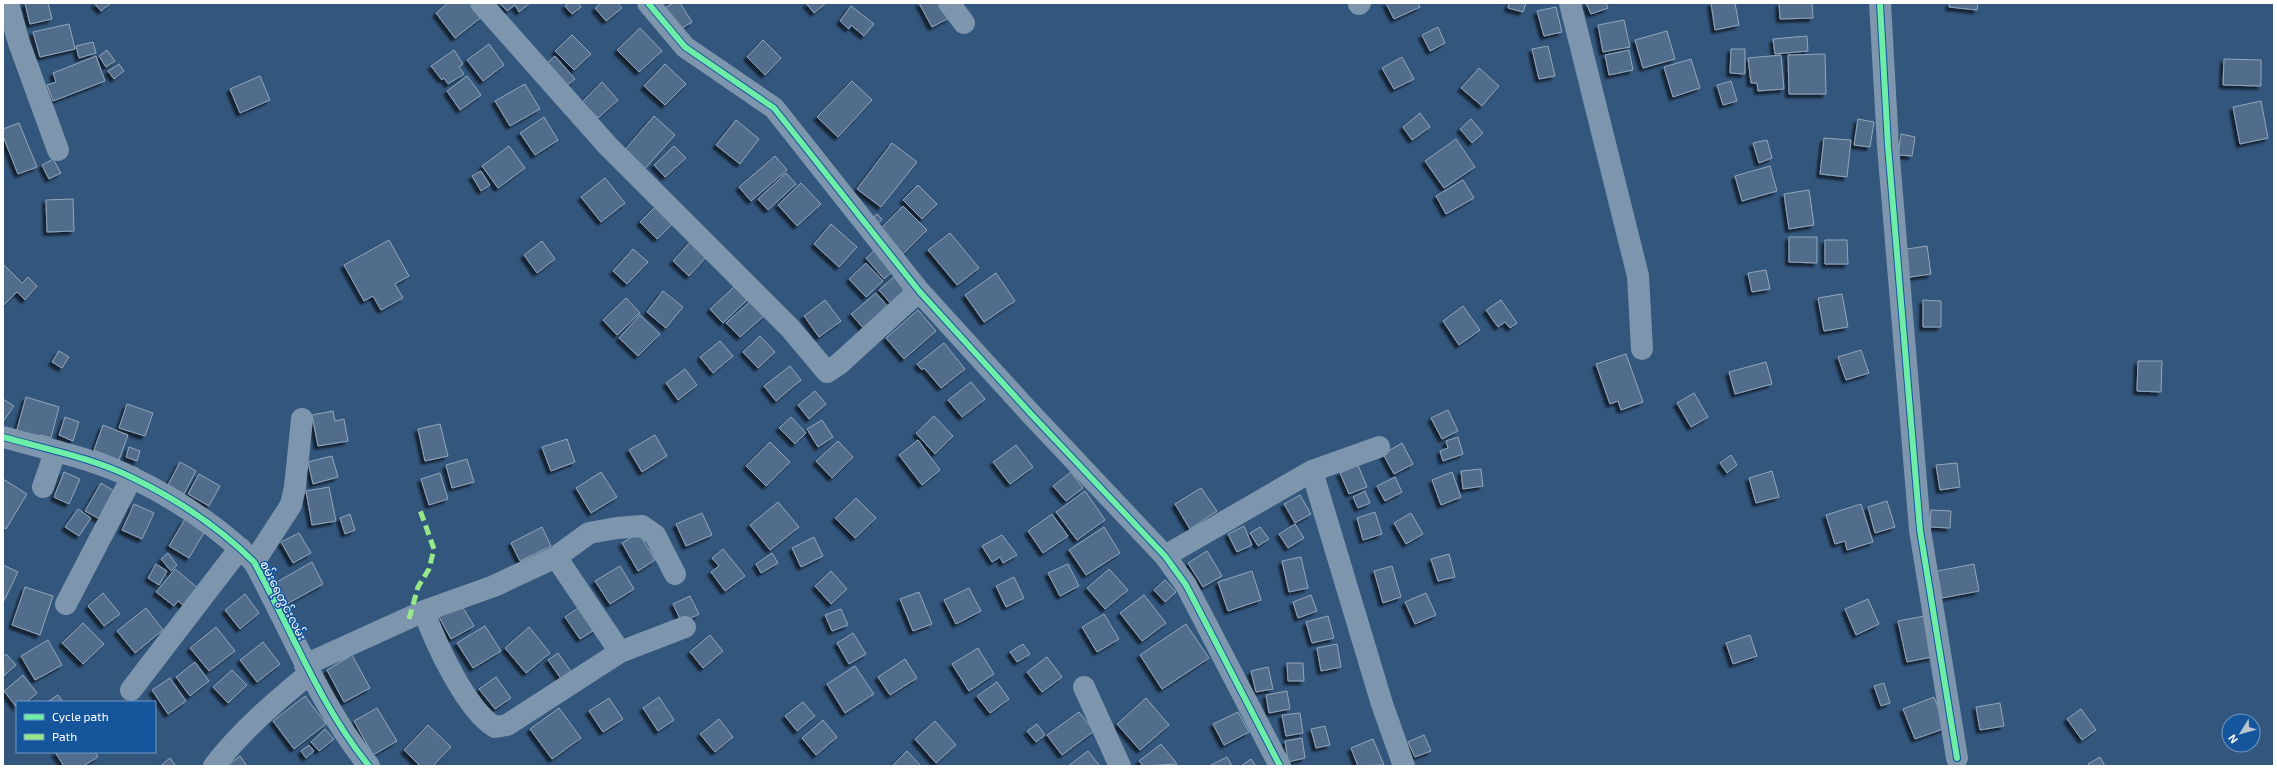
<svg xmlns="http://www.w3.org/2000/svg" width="2277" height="769" font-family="'Exo 2','Noto Sans Myanmar',sans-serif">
	<defs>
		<filter id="shadow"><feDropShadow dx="-3.5" dy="3.5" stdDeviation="1" flood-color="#0009"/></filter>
	</defs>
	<rect width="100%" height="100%" fill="#33567d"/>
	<path fill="#516d8b" stroke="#92a6bc" filter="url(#shadow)" d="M 25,3 L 48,3 L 52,19 L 30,24 Z
		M 94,3 L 111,3 L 101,11 Z
		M 448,3 L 472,3 L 483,16 L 455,38 L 436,13 Z
		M 500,3 L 530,3 L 519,12 L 515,5 L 507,11 Z
		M 569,3 L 578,3 L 581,7 L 572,14 L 565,6 Z
		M 601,3 L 617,3 L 622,8 L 606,21 L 595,8 Z
		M 674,3 L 680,3 L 692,22 L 674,33 L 661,10 Z
		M 806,3 L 826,3 L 814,13 Z
		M 919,3 L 941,3 L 949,18 L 932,27 Z
		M 1386,3 L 1418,3 L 1420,7 L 1394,19 Z
		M 1509,3 L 1526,3 L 1523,12 L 1508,8 Z
		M 1586,3 L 1606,3 L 1608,8 L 1591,14 Z
		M 1711,3 L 1735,3 L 1739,25 L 1715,30 Z
		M 1779,3 L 1812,3 L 1813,18 L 1780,19 Z
		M 1950,3 L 1978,3 L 1977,10 L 1949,7 Z
		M 851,6 L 874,24 L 864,36 L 851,25 L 849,29 L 840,21 Z
		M 1556,7 L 1562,32 L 1544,36 L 1537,11 Z
		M 1624,20 L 1630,47 L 1603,52 L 1598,25 Z
		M 69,24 L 75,49 L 40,57 L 33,32 Z
		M 1438,27 L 1445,43 L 1430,51 L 1422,35 Z
		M 640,28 L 662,51 L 639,72 L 617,50 Z
		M 1667,31 L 1675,59 L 1643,68 L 1635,40 Z
		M 572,35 L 591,54 L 574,70 L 555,51 Z
		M 1807,36 L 1808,51 L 1775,54 L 1773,39 Z
		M 763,40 L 781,58 L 765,75 L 747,57 Z
		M 93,42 L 96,53 L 79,58 L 76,46 Z
		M 489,44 L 504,65 L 483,81 L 467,60 Z
		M 1548,46 L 1555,76 L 1539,79 L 1532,49 Z
		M 1731,49 L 1745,49 L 1745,74 L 1730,73 Z
		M 107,50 L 115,61 L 106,67 L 99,56 Z
		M 454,50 L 463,64 L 459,67 L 464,74 L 448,84 L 444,78 L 442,80 L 431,66 Z
		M 1629,50 L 1633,70 L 1609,75 L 1605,55 Z
		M 1825,54 L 1826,94 L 1789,94 L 1788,55 Z
		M 1781,55 L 1784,89 L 1758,91 L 1757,83 L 1751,83 L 1748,58 Z
		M 96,56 L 105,81 L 53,101 L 47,85 L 56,82 L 53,73 Z
		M 555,56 L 575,79 L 561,90 L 542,67 Z
		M 1402,57 L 1414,79 L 1394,89 L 1382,68 Z
		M 1691,59 L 1700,88 L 1673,97 L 1664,67 Z
		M 2224,59 L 2261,60 L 2261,86 L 2223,85 Z
		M 119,64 L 124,71 L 114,79 L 108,71 Z
		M 665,64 L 686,84 L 665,105 L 644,86 Z
		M 1479,68 L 1499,86 L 1482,106 L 1461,88 Z
		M 260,76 L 270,100 L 240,113 L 230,89 Z
		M 467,76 L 481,95 L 460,110 L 447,91 Z
		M 852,81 L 872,100 L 838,137 L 817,117 Z
		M 1731,81 L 1737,101 L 1723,105 L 1717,85 Z
		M 602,82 L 618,100 L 598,118 L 582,102 Z
		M 525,84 L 540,109 L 510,126 L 495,101 Z
		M 2261,101 L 2268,138 L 2240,144 L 2233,107 Z
		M 1420,113 L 1430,127 L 1412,140 L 1403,127 Z
		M 654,116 L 675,135 L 643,171 L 622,153 Z
		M 544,117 L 558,140 L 535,155 L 520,133 Z
		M 1471,119 L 1483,133 L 1472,143 L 1460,129 Z
		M 1858,119 L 1874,122 L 1870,147 L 1854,145 Z
		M 736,120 L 759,139 L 740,164 L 716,145 Z
		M 19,123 L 37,167 L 18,174 L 3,136 L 3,129 Z
		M 1901,134 L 1915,137 L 1912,156 L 1898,155 Z
		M 1824,138 L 1851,140 L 1847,177 L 1820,174 Z
		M 1456,139 L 1475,167 L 1444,188 L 1425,161 Z
		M 1767,140 L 1772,158 L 1759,163 L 1753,143 Z
		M 892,143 L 917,162 L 881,207 L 857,189 Z
		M 509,146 L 525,168 L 498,188 L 482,166 Z
		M 674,146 L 686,158 L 665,177 L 654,165 Z
		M 775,156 L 787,170 L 751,201 L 739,187 Z
		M 53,159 L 61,173 L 49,179 L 42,165 Z
		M 1770,166 L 1777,191 L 1742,201 L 1735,176 Z
		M 481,171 L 490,185 L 481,191 L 472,176 Z
		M 786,173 L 796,184 L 768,210 L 758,199 Z
		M 605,178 L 625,203 L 601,222 L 581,197 Z
		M 1463,180 L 1474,198 L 1446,214 L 1436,196 Z
		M 801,183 L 821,204 L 797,226 L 778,205 Z
		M 918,185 L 937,204 L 922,219 L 903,200 Z
		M 1809,190 L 1814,225 L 1789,229 L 1784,194 Z
		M 73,199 L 74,231 L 47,232 L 46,200 Z
		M 660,202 L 677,220 L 657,239 L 640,222 Z
		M 903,206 L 927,230 L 903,254 L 879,230 Z
		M 877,214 L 882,219 L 875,227 L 869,221 Z
		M 831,224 L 857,247 L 839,267 L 814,244 Z
		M 950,233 L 979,268 L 957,285 L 928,250 Z
		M 1789,237 L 1817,237 L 1817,263 L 1789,262 Z
		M 693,239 L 709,254 L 689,276 L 673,261 Z
		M 389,240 L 409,276 L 395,284 L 403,298 L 381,310 L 373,296 L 364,301 L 344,265 Z
		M 1825,240 L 1847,240 L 1848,264 L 1825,264 Z
		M 542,241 L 555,259 L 537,273 L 524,255 Z
		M 1927,246 L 1931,274 L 1904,278 L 1900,250 Z
		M 633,249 L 648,262 L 627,284 L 613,271 Z
		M 875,250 L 893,271 L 884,279 L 866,258 Z
		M 866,263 L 883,281 L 866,297 L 849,279 Z
		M 3,264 L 22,283 L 28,277 L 37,286 L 25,300 L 17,292 L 3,306 Z
		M 1766,270 L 1770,289 L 1752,292 L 1748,273 Z
		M 996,273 L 1015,301 L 984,322 L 965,295 Z
		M 894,277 L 907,294 L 893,306 L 879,290 Z
		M 734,287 L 747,300 L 723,323 L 710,309 Z
		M 663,291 L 683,307 L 666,328 L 647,312 Z
		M 876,293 L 891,310 L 866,331 L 851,314 Z
		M 1842,294 L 1848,327 L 1824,331 L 1818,298 Z
		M 626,298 L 640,313 L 617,335 L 603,320 Z
		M 752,300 L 765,315 L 740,337 L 726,323 Z
		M 825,300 L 841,321 L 819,337 L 804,316 Z
		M 1501,300 L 1517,323 L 1510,328 L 1505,322 L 1498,327 L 1486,310 Z
		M 1923,300 L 1941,301 L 1941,327 L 1923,327 Z
		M 1463,306 L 1480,330 L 1459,345 L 1443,321 Z
		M 918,310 L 936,331 L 904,359 L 886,338 Z
		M 640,315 L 660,334 L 638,356 L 619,338 Z
		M 760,336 L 775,352 L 758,368 L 743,352 Z
		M 720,341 L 733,356 L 713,373 L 700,357 Z
		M 944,343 L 965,369 L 941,388 L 924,368 L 922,370 L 917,364 Z
		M 1861,350 L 1869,373 L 1846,380 L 1838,357 Z
		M 59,351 L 69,357 L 62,368 L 52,362 Z
		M 1626,354 L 1643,402 L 1621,410 L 1618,401 L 1610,404 L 1596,364 Z
		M 2138,361 L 2162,361 L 2161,392 L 2137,391 Z
		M 1766,362 L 1772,384 L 1735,394 L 1729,372 Z
		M 790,366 L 801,380 L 776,401 L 764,386 Z
		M 685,369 L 697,385 L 678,400 L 666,383 Z
		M 971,382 L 985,399 L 962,417 L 948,400 Z
		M 815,391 L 826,404 L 809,419 L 798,405 Z
		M 1694,393 L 1708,417 L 1691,427 L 1677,403 Z
		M 26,397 L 59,407 L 51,438 L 40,435 L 38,439 L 16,433 Z
		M 3,399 L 14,406 L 3,422 Z
		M 127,404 L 153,413 L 145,436 L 119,428 Z
		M 1448,410 L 1458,431 L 1442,439 L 1431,418 Z
		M 333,411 L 335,421 L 344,419 L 348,441 L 318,446 L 312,415 Z
		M 934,416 L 953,436 L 935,454 L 916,433 Z
		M 65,417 L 79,422 L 73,441 L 59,435 Z
		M 791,417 L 806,433 L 795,444 L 779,428 Z
		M 822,420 L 833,437 L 818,447 L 807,429 Z
		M 440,424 L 448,456 L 425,461 L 418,429 Z
		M 103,425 L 128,435 L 119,460 L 94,450 Z
		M 655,435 L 667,456 L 642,472 L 629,450 Z
		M 1458,437 L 1463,454 L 1443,461 L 1440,451 L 1448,448 L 1446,441 Z
		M 567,439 L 575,462 L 551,471 L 542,447 Z
		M 918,440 L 940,470 L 922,485 L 899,455 Z
		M 838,441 L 853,457 L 832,478 L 816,461 Z
		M 770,442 L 790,462 L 766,486 L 746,466 Z
		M 1402,443 L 1413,464 L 1394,474 L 1383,454 Z
		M 1016,445 L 1033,467 L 1010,484 L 993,462 Z
		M 129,447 L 140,451 L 137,461 L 126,457 Z
		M 1731,455 L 1737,465 L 1727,473 L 1720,463 Z
		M 332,456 L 338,477 L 313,484 L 308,462 Z
		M 467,459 L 474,482 L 452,488 L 446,465 Z
		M 180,462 L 196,471 L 184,494 L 168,485 Z
		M 1957,463 L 1960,487 L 1940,490 L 1936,465 Z
		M 1358,465 L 1367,487 L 1349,494 L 1340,473 Z
		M 1481,469 L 1483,486 L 1463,489 L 1461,471 Z
		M 1772,471 L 1779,497 L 1756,503 L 1749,478 Z
		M 64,472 L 80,479 L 69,504 L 54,497 Z
		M 601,472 L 617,497 L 591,513 L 576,488 Z
		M 1071,472 L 1083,488 L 1066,501 L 1053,486 Z
		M 1452,472 L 1461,497 L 1441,505 L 1432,480 Z
		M 440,473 L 448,499 L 429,505 L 421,479 Z
		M 199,474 L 220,486 L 209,506 L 188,494 Z
		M 1395,477 L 1402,492 L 1385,501 L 1377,486 Z
		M 3,479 L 27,494 L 6,529 L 3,527 Z
		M 101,483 L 119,494 L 103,521 L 85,511 Z
		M 329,487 L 336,521 L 312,525 L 306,491 Z
		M 1201,488 L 1217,511 L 1190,529 L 1175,504 Z
		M 1085,491 L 1105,520 L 1077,540 L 1056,512 Z
		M 1365,491 L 1370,503 L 1358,508 L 1353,497 Z
		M 1300,495 L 1311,514 L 1295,523 L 1284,504 Z
		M 856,498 L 876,518 L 855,538 L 835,518 Z
		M 1887,501 L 1895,527 L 1875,533 L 1868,507 Z
		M 778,502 L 799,527 L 770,550 L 750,525 Z
		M 134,504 L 154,513 L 142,539 L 122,530 Z
		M 1861,504 L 1873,542 L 1847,550 L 1845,541 L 1835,544 L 1826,515 Z
		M 78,509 L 91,518 L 79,536 L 65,527 Z
		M 1931,510 L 1951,511 L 1950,528 L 1930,527 Z
		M 1375,512 L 1382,534 L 1363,540 L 1357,518 Z
		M 702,513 L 712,535 L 686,546 L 676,524 Z
		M 1411,513 L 1423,534 L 1406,544 L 1394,523 Z
		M 350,514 L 355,530 L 345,534 L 340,518 Z
		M 1052,514 L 1068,536 L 1043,553 L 1028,531 Z
		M 185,519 L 205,531 L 189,558 L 169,546 Z
		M 1295,524 L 1304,538 L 1288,548 L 1279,534 Z
		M 1244,526 L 1252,545 L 1237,552 L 1228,534 Z
		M 542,527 L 551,546 L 520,561 L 511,543 Z
		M 1104,527 L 1120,553 L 1086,575 L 1069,550 Z
		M 1260,527 L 1269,539 L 1258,546 L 1250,533 Z
		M 299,533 L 311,553 L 293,563 L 281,542 Z
		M 639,533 L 655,560 L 638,571 L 622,543 Z
		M 1002,535 L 1017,555 L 1003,563 L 1000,557 L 992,562 L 982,546 Z
		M 814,537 L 823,556 L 801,567 L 792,548 Z
		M 723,549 L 745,576 L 725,591 L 711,572 L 719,566 L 712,558 Z
		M 1207,551 L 1222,576 L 1203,587 L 1188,563 Z
		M 168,553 L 177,565 L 171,571 L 161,559 Z
		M 772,553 L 778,563 L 761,573 L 756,564 Z
		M 1449,554 L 1455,577 L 1438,581 L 1431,559 Z
		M 1301,557 L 1308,588 L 1289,592 L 1282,561 Z
		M 312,562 L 323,584 L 287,604 L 275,583 Z
		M 156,564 L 167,571 L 159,585 L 148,578 Z
		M 1068,564 L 1079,586 L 1060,596 L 1048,573 Z
		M 1974,564 L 1979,591 L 1942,598 L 1937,571 Z
		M 3,565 L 18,572 L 3,603 Z
		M 620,566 L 634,589 L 610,604 L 595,581 Z
		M 1392,566 L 1401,597 L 1383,603 L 1374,571 Z
		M 175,569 L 199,589 L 185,607 L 178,601 L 174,606 L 156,592 Z
		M 1109,569 L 1128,590 L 1105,609 L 1087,588 Z
		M 831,571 L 847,589 L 831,604 L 815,586 Z
		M 1252,571 L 1261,600 L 1228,611 L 1218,582 Z
		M 1014,577 L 1024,598 L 1006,607 L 996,586 Z
		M 1165,580 L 1176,592 L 1165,602 L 1154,590 Z
		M 25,587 L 53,596 L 40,635 L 12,625 Z
		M 969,588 L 981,611 L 956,624 L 944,600 Z
		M 919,592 L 932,624 L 913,631 L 900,599 Z
		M 103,593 L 120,614 L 104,626 L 88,606 Z
		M 1426,593 L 1436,615 L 1415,624 L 1405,602 Z
		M 245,594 L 259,613 L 240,629 L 225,610 Z
		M 1144,595 L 1166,623 L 1142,641 L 1120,613 Z
		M 1311,595 L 1317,611 L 1298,618 L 1293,602 Z
		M 690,596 L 699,614 L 682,623 L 673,604 Z
		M 1868,599 L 1879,624 L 1856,635 L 1845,609 Z
		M 460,603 L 474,626 L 451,639 L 438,615 Z
		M 584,604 L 599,627 L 580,639 L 565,617 Z
		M 146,608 L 163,630 L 135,653 L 117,631 Z
		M 841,609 L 848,625 L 832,631 L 825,615 Z
		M 1104,614 L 1119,639 L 1097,652 L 1082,627 Z
		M 1930,615 L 1932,657 L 1907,662 L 1898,621 Z
		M 1328,616 L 1334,638 L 1312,643 L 1306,622 Z
		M 83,623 L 104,644 L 83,664 L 62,643 Z
		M 1186,624 L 1209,658 L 1162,689 L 1140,655 Z
		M 485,626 L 501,651 L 473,668 L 457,643 Z
		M 216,627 L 235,651 L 209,671 L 190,648 Z
		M 529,627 L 550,653 L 526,673 L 505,648 Z
		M 853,633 L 866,654 L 849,664 L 837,643 Z
		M 710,635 L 723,651 L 703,668 L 690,652 Z
		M 1750,635 L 1757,656 L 1733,664 L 1726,643 Z
		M 48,640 L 62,665 L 35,680 L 21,656 Z
		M 263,642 L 280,664 L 257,682 L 240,660 Z
		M 1023,644 L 1030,654 L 1017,662 L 1010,652 Z
		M 1337,644 L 1341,667 L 1321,671 L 1317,648 Z
		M 978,648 L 994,674 L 969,691 L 952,664 Z
		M 558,653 L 572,673 L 562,680 L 548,660 Z
		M 6,654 L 16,665 L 4,676 L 3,657 Z
		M 352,655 L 370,688 L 344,702 L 327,670 Z
		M 1047,657 L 1062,677 L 1042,692 L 1027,672 Z
		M 905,659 L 917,678 L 890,695 L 878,677 Z
		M 195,662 L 209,681 L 190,696 L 176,677 Z
		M 1287,663 L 1303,663 L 1304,681 L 1288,681 Z
		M 855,666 L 874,694 L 845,713 L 827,684 Z
		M 1268,667 L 1273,689 L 1256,692 L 1251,671 Z
		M 232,670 L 247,685 L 228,703 L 213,687 Z
		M 23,675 L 37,693 L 27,702 L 17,702 L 17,708 L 4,691 Z
		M 496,677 L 511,698 L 495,709 L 479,689 Z
		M 170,678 L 186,701 L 168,714 L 152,690 Z
		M 997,682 L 1009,699 L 990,713 L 977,696 Z
		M 1884,683 L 1890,703 L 1881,706 L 1874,686 Z
		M 1287,691 L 1290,709 L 1269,713 L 1266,695 Z
		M 58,695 L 63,702 L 47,702 Z
		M 305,696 L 326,724 L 294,749 L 273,721 Z
		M 659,697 L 674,720 L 658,731 L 643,708 Z
		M 1934,697 L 1946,728 L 1915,739 L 1903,709 Z
		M 609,698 L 623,719 L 603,732 L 589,711 Z
		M 1146,698 L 1169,725 L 1140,750 L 1117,724 Z
		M 803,702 L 815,716 L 797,731 L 785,716 Z
		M 2000,703 L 2004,726 L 1980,730 L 1976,707 Z
		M 377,708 L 397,741 L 373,755 L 354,721 Z
		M 559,708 L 581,738 L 552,759 L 530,729 Z
		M 2081,709 L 2096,730 L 2082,740 L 2067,719 Z
		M 1079,712 L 1094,731 L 1062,755 L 1047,735 Z
		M 1238,712 L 1249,732 L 1224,745 L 1213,724 Z
		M 1300,713 L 1303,733 L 1286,736 L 1282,715 Z
		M 719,719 L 733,737 L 715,752 L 700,734 Z
		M 823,720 L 837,737 L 816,755 L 802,738 Z
		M 935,721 L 956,745 L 936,763 L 915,739 Z
		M 1037,724 L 1045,735 L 1036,742 L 1027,731 Z
		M 428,725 L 451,747 L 433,766 L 420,766 L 404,750 Z
		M 1325,726 L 1330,745 L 1316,748 L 1311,729 Z
		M 325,729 L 334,739 L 319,751 L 311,742 Z
		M 1424,735 L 1431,751 L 1415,757 L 1408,742 Z
		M 1302,738 L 1305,758 L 1288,762 L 1285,741 Z
		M 1373,739 L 1384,765 L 1358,766 L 1351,748 Z
		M 1161,744 L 1177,764 L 1143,766 L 1139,761 Z
		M 309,745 L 314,751 L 306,758 L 301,751 Z
		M 907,751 L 921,766 L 892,766 Z
		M 1088,751 L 1100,766 L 1068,766 Z
		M 55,752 L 95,752 L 98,757 L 83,766 L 64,766 Z
		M 240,756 L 247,766 L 227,766 Z
		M 1227,757 L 1232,766 L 1209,766 Z
		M 2100,757 L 2105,766 L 2089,766 L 2088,764 Z
		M 170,758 L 176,766 L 160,766 Z
		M 1251,759 L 1256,766 L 1241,766 Z"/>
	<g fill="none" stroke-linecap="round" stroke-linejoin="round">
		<path stroke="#7e95ae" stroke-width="22" d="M 8,3 L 19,43 L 58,150
			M 481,3 L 607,145 L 790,328 L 827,372 L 839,364 L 919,291
			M 648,3 L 685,47 L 774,108 L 919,291 L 1031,414 L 1165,556 L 1186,585 L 1280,766
			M 949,3 L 964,23
			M 1570,3 L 1638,276 L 1642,349
			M 1880,3 L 1888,146 L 1920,530 L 1957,758
			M 1359,4 L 1360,3
			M 3,437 C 46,449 93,458 133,478 C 178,500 219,527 254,562 C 292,631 319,704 369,766
			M 1312,471 L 1382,704 L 1404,766
			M 43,487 L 55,452
			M 1165,556 L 1312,471 L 1379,447
			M 556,557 L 620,652
			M 254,562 L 291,505 L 295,487 L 302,419
			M 66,604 L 132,477
			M 424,611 L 494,586 L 556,557 L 589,533 L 617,528 L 642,526 L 655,535 L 675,574
			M 305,665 L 424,611 C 435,642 466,710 495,727 L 507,725 L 620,652 L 685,627
			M 1084,687 L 1120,766
			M 131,690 L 240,548
			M 214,766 C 242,730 275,702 310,673"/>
		<path stroke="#98e88a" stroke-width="5" stroke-dasharray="10 5" stroke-linecap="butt" d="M 409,619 L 418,587 L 429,569 L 434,549 L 420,510"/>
		<g stroke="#14559c" stroke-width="8">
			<path id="cycleway" d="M 648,3 L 685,47 L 774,108 L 919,291 L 1031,414 L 1165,556 L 1186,585 L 1280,766
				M 1880,3 L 1888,146 L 1920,530 L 1957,758
				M 3,437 C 46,449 93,458 133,478 C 178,500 219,527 254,562 C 292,631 319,704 369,766"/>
		</g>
		<use href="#cycleway" stroke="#6deda7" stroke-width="6"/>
	</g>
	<g text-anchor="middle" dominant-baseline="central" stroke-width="3" stroke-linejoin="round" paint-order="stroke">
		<g font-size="12" fill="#fff" stroke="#14559c">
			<text transform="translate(284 600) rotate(63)">စမ်းရေတွင်းလမ်း</text>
		</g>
	</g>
	<rect width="2277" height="769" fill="none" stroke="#ffffff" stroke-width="8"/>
	<rect x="16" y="701" width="140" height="52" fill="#14559c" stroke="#7299c4"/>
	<rect x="24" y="714" width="20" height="6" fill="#6deda7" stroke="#7299c4"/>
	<text x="52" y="721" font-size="12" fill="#ffffff">Cycle path</text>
	<rect x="24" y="734" width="20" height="6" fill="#98e88a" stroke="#7299c4"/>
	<text x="52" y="741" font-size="12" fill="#ffffff">Path</text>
	<g transform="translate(2241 733) rotate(233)"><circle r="19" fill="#14559c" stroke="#7299c4"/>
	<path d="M0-3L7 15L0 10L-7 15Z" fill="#b8c4d2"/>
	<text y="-6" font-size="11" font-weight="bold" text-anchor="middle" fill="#ffffff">N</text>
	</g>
</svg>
